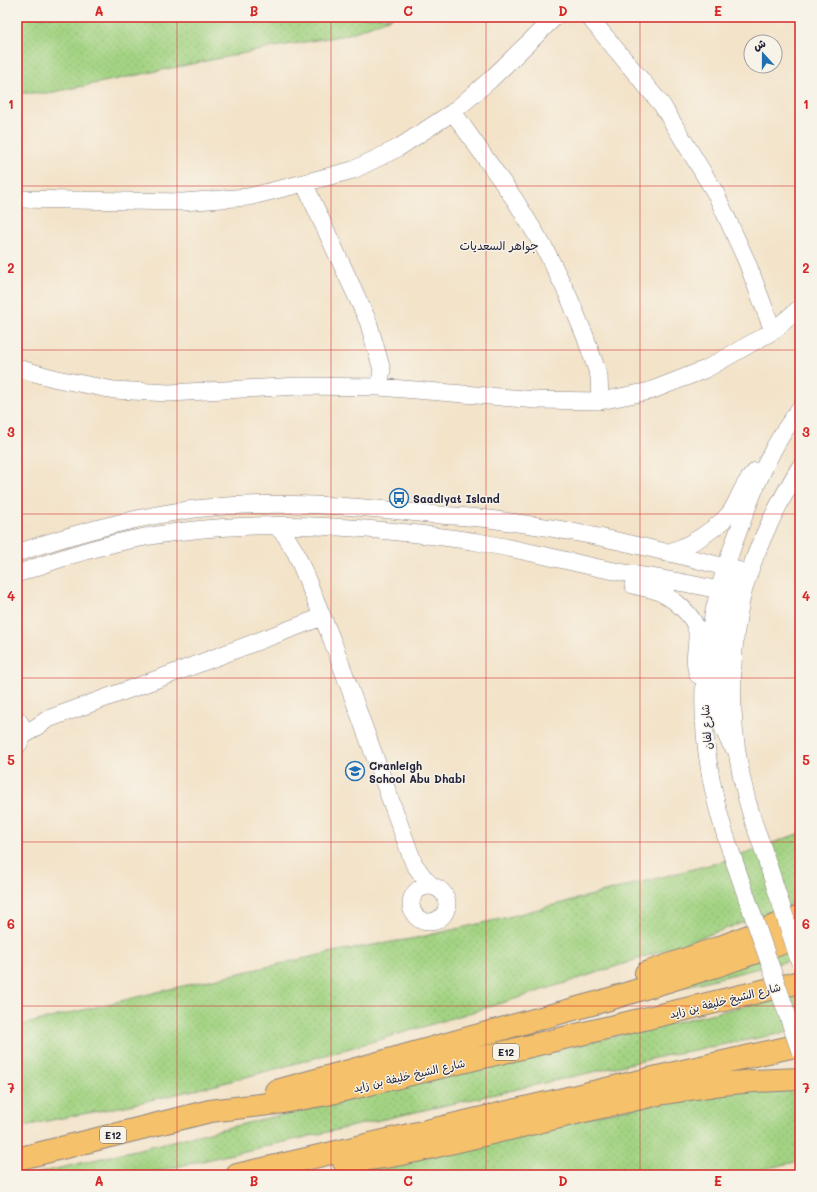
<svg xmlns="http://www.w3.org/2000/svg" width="817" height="1192" font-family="Mali,'Playpen Sans Arabic',sans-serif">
	<defs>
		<pattern id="grass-dots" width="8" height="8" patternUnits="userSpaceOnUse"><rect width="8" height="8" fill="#a3d382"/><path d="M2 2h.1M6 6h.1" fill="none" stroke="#8cb571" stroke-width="1.8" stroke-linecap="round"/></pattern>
	</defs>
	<rect width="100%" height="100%" fill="#f7f3e8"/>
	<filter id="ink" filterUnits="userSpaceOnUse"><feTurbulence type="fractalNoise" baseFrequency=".025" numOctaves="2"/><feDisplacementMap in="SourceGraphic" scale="8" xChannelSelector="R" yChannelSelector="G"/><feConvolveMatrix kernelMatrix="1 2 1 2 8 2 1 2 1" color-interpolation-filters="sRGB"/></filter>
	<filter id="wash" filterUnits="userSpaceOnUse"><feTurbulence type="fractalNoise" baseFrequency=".012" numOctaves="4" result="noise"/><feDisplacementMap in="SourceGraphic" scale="16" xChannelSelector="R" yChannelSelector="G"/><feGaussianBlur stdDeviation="0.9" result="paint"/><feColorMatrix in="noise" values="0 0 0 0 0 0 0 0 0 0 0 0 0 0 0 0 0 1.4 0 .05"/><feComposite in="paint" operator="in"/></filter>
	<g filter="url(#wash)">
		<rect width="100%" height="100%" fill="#f3e3c9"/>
		<path fill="url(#grass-dots)" stroke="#627a5e" d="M 17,17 L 393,17 L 368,27 L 346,35 L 275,47 L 49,93 L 17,93 Z
			M 800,833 L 800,902 L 794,904 C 605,974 411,1033 216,1085 C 200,1089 184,1092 168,1096 C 154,1099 139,1103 125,1106 C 89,1113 52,1119 17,1128 L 17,1026 L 174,988 L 337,951 L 416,938 L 500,919 L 720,862 Z
			M 800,944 L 800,958 L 642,997 Z
			M 800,993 L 800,1029 L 779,1034 L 673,1054 L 380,1120 L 141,1175 L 31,1175 L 385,1090 Z
			M 800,1081 L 800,1161 L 750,1172 L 726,1175 L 324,1175 L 673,1099 Z"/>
	</g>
	<g filter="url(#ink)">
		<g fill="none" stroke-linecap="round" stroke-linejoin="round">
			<g stroke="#8a8282" stroke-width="18">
				<path id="minor" d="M 589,17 L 662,105 L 716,194 L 747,262 L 773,331
					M 453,112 L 515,200 L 545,249 L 568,295 L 585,336 L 599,376 L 600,401
					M 304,183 L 368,321 L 382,370 L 379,387
					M 17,199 L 183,202 L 248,197 L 304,183 L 353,170 L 398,148 L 453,112 L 490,80 L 555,17
					M 17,368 L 57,379 L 114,390 L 169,393 L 299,386 L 379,387 L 537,400 L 600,401 L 650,391 L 706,369 L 773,331 L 800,308
					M 275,525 L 285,535 L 296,553 L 332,640 L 414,864 L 425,879 L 431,885
					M 17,553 C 75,533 134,517 195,509 C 268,500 345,505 419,513 C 442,516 466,516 489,519 C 519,523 549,527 578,533 C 635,543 693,559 749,573
					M 666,553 C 685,548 700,539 715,527 C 721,522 728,517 732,510 C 740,496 744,482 756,471
					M 17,574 C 49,562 82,551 116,543 C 206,522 298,522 389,531 C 419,534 448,537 477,542 C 520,549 562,560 604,569 C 634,575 665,579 695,585 C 711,588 727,593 742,596
					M 731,582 L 730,593 L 716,671 C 714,697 718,723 732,746
					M 633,585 C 640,587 648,588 654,590 C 670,595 695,615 697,632 C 698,647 692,660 698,675
					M 17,719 C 25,728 25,737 17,746
					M 23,736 L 48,719 L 174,673 L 322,617
					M 761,843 C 739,786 730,726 733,665 C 734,642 737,619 742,596 C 754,551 776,507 800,467
					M 731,852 C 712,799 702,742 704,686 C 706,630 721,575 741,524 C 750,499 760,475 772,452 C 780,436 790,422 800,408
					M411 904a18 18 0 1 1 36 0a18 18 0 1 1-36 0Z"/>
			</g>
			<g stroke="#8a8282" stroke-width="24">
				<path id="highway" d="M 646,973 L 718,948 L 800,916
					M 276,1091 L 603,1001 L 716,966 L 800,937
					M 17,1159 L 210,1111 L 277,1103 L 327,1094 L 800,982
					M 344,1162 L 391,1156 L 416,1151 L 597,1108 L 659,1094 L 722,1084 L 754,1081 L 800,1079
					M 237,1175 L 692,1069 L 800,1045"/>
			</g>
			<use href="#minor" stroke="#fff" stroke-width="17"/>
			<use href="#highway" stroke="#f5c16b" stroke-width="22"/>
			<g stroke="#8a8282" stroke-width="18" stroke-linecap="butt">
				<path id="minor-bridge" d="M 761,843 L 800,963
					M 731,852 L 800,1051"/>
			</g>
			<use href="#minor-bridge" stroke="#fff" stroke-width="17"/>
		</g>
	</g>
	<path fill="none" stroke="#d62828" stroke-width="1" stroke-opacity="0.55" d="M 177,17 L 177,1175M 331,17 L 331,1175M 486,17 L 486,1175M 640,17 L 640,1175M 17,186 L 800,186M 17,350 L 800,350M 17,514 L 800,514M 17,678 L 800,678M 17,842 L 800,842M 17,1006 L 800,1006"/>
	<defs>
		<g id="bus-ring" transform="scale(1)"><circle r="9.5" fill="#f7f3e8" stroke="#1f6fb2" stroke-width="1.5"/><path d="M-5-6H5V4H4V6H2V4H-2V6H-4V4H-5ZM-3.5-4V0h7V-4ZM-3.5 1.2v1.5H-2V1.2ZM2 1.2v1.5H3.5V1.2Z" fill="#1f6fb2"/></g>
		<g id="school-ring" transform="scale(1)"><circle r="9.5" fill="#f7f3e8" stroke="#1f6fb2" stroke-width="1.5"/><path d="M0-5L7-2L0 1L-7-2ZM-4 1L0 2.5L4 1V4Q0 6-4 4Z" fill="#1f6fb2"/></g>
	</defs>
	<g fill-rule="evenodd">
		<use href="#bus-ring" x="399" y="498"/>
		<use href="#school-ring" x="355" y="771"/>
	</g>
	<g text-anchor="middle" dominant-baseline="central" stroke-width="3" stroke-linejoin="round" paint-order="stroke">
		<g fill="#f7f3e8" stroke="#62616f" stroke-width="1">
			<rect x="493" y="1044" width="26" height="16" rx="3"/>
			<rect x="100" y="1127" width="26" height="16" rx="3"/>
		</g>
		<g font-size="10" font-weight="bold" fill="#22223b">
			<text x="506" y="1052">E12</text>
			<text x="113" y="1135">E12</text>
		</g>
		<g font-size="11" font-weight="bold" fill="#22223b" stroke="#f7f3e8" text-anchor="start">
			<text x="413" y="498">Saadiyat Island</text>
			<text x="369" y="765">Cranleigh<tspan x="369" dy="13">School Abu Dhabi</tspan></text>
		</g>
		<g font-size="11" fill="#22223b" stroke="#f7f3e8">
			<text transform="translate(706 727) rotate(-94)">شارع لفان</text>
			<text transform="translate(725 1000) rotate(-14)">شارع الشيخ خليفة بن زايد</text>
			<text transform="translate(409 1075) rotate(-13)">شارع الشيخ خليفة بن زايد</text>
		</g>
		<g font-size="12" fill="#22223b" stroke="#f7f3e8">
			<text x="499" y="245">جواهر السعديات</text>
		</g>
	</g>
	<rect width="817" height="1192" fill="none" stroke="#f7f3e8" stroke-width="44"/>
	<g transform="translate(763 54) rotate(339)"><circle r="19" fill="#f7f3e8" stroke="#a29fa3"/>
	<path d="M0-3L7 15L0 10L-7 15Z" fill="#1f6fb2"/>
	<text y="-6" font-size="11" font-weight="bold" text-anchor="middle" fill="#22223b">ش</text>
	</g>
	<rect x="22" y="22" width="773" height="1148" fill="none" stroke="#d62828" stroke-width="1.5"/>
	<g font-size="13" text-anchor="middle" font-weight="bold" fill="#d62828">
		<text x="99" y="16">A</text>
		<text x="254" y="16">B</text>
		<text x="408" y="16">C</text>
		<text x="563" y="16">D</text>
		<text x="718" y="16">E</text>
		<text x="11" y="109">1</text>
		<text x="806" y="109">1</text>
		<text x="11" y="273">2</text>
		<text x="806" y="273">2</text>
		<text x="11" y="437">3</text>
		<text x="806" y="437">3</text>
		<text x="11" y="601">4</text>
		<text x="806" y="601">4</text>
		<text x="11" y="765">5</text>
		<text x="806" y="765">5</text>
		<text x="11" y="929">6</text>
		<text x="806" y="929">6</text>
		<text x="11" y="1093">7</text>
		<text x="806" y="1093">7</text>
		<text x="99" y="1186">A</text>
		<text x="254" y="1186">B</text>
		<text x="408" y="1186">C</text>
		<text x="563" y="1186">D</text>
		<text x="718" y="1186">E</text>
	</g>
</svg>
